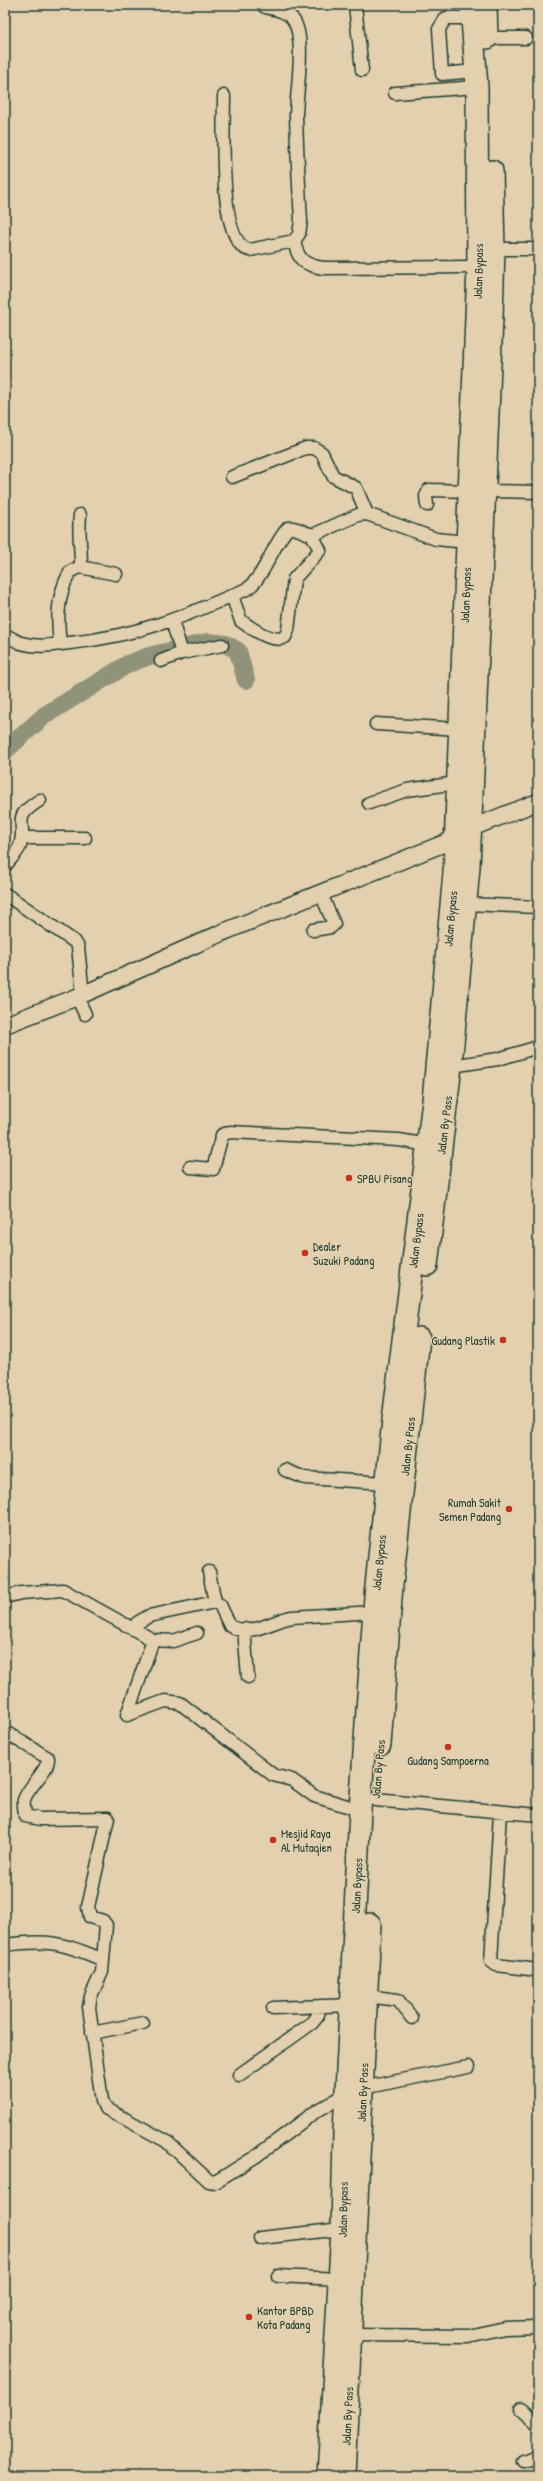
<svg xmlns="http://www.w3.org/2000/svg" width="543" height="2481" font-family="'Patrick Hand',sans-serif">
	<rect width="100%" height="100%" fill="#e3d0ae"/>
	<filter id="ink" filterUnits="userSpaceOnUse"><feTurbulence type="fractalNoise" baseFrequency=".025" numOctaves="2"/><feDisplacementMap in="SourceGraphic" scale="8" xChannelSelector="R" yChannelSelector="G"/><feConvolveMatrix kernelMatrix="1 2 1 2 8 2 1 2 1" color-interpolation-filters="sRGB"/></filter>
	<g filter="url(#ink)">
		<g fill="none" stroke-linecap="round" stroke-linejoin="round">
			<path stroke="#90937a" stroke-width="18" d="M 5,751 L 45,715 L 128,664 L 149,656 L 208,642 L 226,644 L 238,651 L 246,680"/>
			<g stroke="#1f3d34" stroke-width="15">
				<path id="street" d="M 355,5 L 362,70
					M 265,7 C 275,9 288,11 294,21 C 306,40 296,94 296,117 C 297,152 299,186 301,221 L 299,234 L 294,241 C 298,260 304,265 323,268 L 478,267
					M 472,18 L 446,18 L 439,29 L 442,74 L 475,71
					M 487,38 L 526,38
					M 395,93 L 477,87
					M 224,96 C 224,124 217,245 250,250 L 294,241
					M 494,249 L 538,249
					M 232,477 L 306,448 L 314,448 L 322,453 L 333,476 L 356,488 L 367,514
					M 485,491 L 538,492
					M 427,505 L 426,496 L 429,490 L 470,491
					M 80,567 L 116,574
					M 232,596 L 241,621 C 251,628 273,644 285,637 L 288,630 L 294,579 L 320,550 L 312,535
					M 172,621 L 182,653
					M 5,635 C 10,637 16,641 21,643 C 38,648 53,645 70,643 C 137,636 187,616 249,588 C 267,571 272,546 288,528 C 299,526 305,536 315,534 L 358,515 L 367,514 L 436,539 L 466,542
					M 60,644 C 57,619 57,596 69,574 C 72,568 78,570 81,565 C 81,547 78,532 80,515
					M 161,661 L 182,653 L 222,645
					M 376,724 L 459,729
					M 369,803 L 407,790 L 457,783
					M 22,838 L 85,838
					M 5,866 C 9,860 18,852 20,846 C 28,820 9,820 40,800
					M 5,894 L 75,942 L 78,947 L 83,995
					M 466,904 L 538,907
					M 313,930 L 331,927 L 334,924 L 321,894
					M 77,997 L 85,1014
					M 451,1066 L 498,1059 L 538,1047
					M 190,1167 L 213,1169 L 222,1135 L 230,1132 L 399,1140 L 428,1145
					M 285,1470 L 305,1478 L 386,1483
					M 209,1572 L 215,1602
					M 5,1597 L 21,1593 L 63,1590 L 153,1640 L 173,1641 L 197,1633
					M 137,1623 L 149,1616 L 215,1602 L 220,1605 L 230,1626 C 251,1638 273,1620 292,1617 L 374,1612
					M 244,1629 L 248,1677
					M 127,1715 L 165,1701 L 180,1703 L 273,1775 L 292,1780 L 314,1796 L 360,1810
					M 127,1715 L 153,1640
					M 5,1732 L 48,1758 C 49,1771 28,1786 24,1800 C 23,1804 25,1811 25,1816 L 40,1819 L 108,1818 L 88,1907 L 90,1917 L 103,1921 L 106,1925 L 102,1972 L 91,1996 L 89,2007 L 102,2101 L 105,2108 L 166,2141 L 209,2181 L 215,2182 L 255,2157 L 315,2112 L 347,2094
					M 375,1800 L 538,1815
					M 500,1813 L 491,1961 L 496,1965 L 538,1970
					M 5,1945 C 48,1939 64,1943 103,1960
					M 366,1996 L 398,2000 L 412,2018
					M 273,2008 L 351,2005
					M 92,2033 L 143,2023
					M 239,2075 L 312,2023 L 317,2017 L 321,2006
					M 362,2088 L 468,2067
					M 260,2238 L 342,2229
					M 278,2276 L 339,2279
					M 351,2335 L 468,2336 L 505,2328 L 538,2327
					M 521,2409 L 538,2424
					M 523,2461 L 538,2457"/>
			</g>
			<g stroke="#1f3d34" stroke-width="19">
				<path id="secondary" d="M 5,1025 L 77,997 L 226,931 L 455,839 L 471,828 L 538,802"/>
			</g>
			<g stroke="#1f3d34" stroke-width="24">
				<g id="highway">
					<path d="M 486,5 L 487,38"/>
					<path id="s1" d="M 427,1265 L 451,1066 L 469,867 L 492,318 L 494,249 L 492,171"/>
					<path id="s2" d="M 380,1745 L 392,1585 L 419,1338"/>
					<path id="s3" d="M 328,2476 L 342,2229 L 344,2131 L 360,1810 L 375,1596 L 393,1420 L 433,1101 L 454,873 L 478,267 L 477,87 L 471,5"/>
					<path id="s4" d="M 344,2476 L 370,1924"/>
				</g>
			</g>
			<use href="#street" stroke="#e3d0ae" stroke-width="12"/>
			<use href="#secondary" stroke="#e3d0ae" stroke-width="16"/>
			<use href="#highway" stroke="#e3d0ae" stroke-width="21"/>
		</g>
	</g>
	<g fill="#c8321e" stroke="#e3d0ae" stroke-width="1.5">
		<circle cx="349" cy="1178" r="4"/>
		<circle cx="305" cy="1253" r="4"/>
		<circle cx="503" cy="1340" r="4"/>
		<circle cx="509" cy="1509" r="4"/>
		<circle cx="448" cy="1747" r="4"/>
		<circle cx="273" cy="1840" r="4"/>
		<circle cx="249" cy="2317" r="4"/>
	</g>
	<g text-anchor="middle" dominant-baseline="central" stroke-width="3" stroke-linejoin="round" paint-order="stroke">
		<g font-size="12" fill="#1f3d34" stroke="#e3d0ae">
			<text stroke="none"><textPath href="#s3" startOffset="2211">Jalan Bypass</textPath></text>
			<text stroke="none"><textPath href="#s3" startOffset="1887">Jalan Bypass</textPath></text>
			<text stroke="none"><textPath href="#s3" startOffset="1563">Jalan Bypass</textPath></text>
			<text stroke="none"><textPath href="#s1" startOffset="141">Jalan By Pass</textPath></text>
			<text stroke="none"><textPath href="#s3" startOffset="1239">Jalan Bypass</textPath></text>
			<text stroke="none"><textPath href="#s2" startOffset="300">Jalan By Pass</textPath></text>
			<text stroke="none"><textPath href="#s3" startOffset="915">Jalan Bypass</textPath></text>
			<text transform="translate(378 1769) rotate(-85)">Jalan By Pass</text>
			<text stroke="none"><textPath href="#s3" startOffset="591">Jalan Bypass</textPath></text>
			<text stroke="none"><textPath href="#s4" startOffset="384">Jalan By Pass</textPath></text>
			<text stroke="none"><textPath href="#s3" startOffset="267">Jalan Bypass</textPath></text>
			<text stroke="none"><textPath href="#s4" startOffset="60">Jalan By Pass</textPath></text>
		</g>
		<g font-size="12" fill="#1f3d34" stroke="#e3d0ae" text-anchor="start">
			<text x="357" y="1178">SPBU Pisang</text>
			<text x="313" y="1246">Dealer<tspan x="313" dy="14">Suzuki Padang</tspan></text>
			<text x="495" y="1340" text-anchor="end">Gudang Plastik</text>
			<text x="501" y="1502" text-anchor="end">Rumah Sakit<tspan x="501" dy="14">Semen Padang</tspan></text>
			<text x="448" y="1760" text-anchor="middle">Gudang Sampoerna</text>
			<text x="281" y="1833">Mesjid Raya<tspan x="281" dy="14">Al Mutaqien</tspan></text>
			<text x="257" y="2310">Kantor BPBD<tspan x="257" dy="14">Kota Padang</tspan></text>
		</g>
	</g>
	<rect width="543" height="2481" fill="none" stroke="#e3d0ae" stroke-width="20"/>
	<rect x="10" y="10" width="523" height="2461" fill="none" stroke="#1f3d34" stroke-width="1.5" filter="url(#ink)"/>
</svg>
